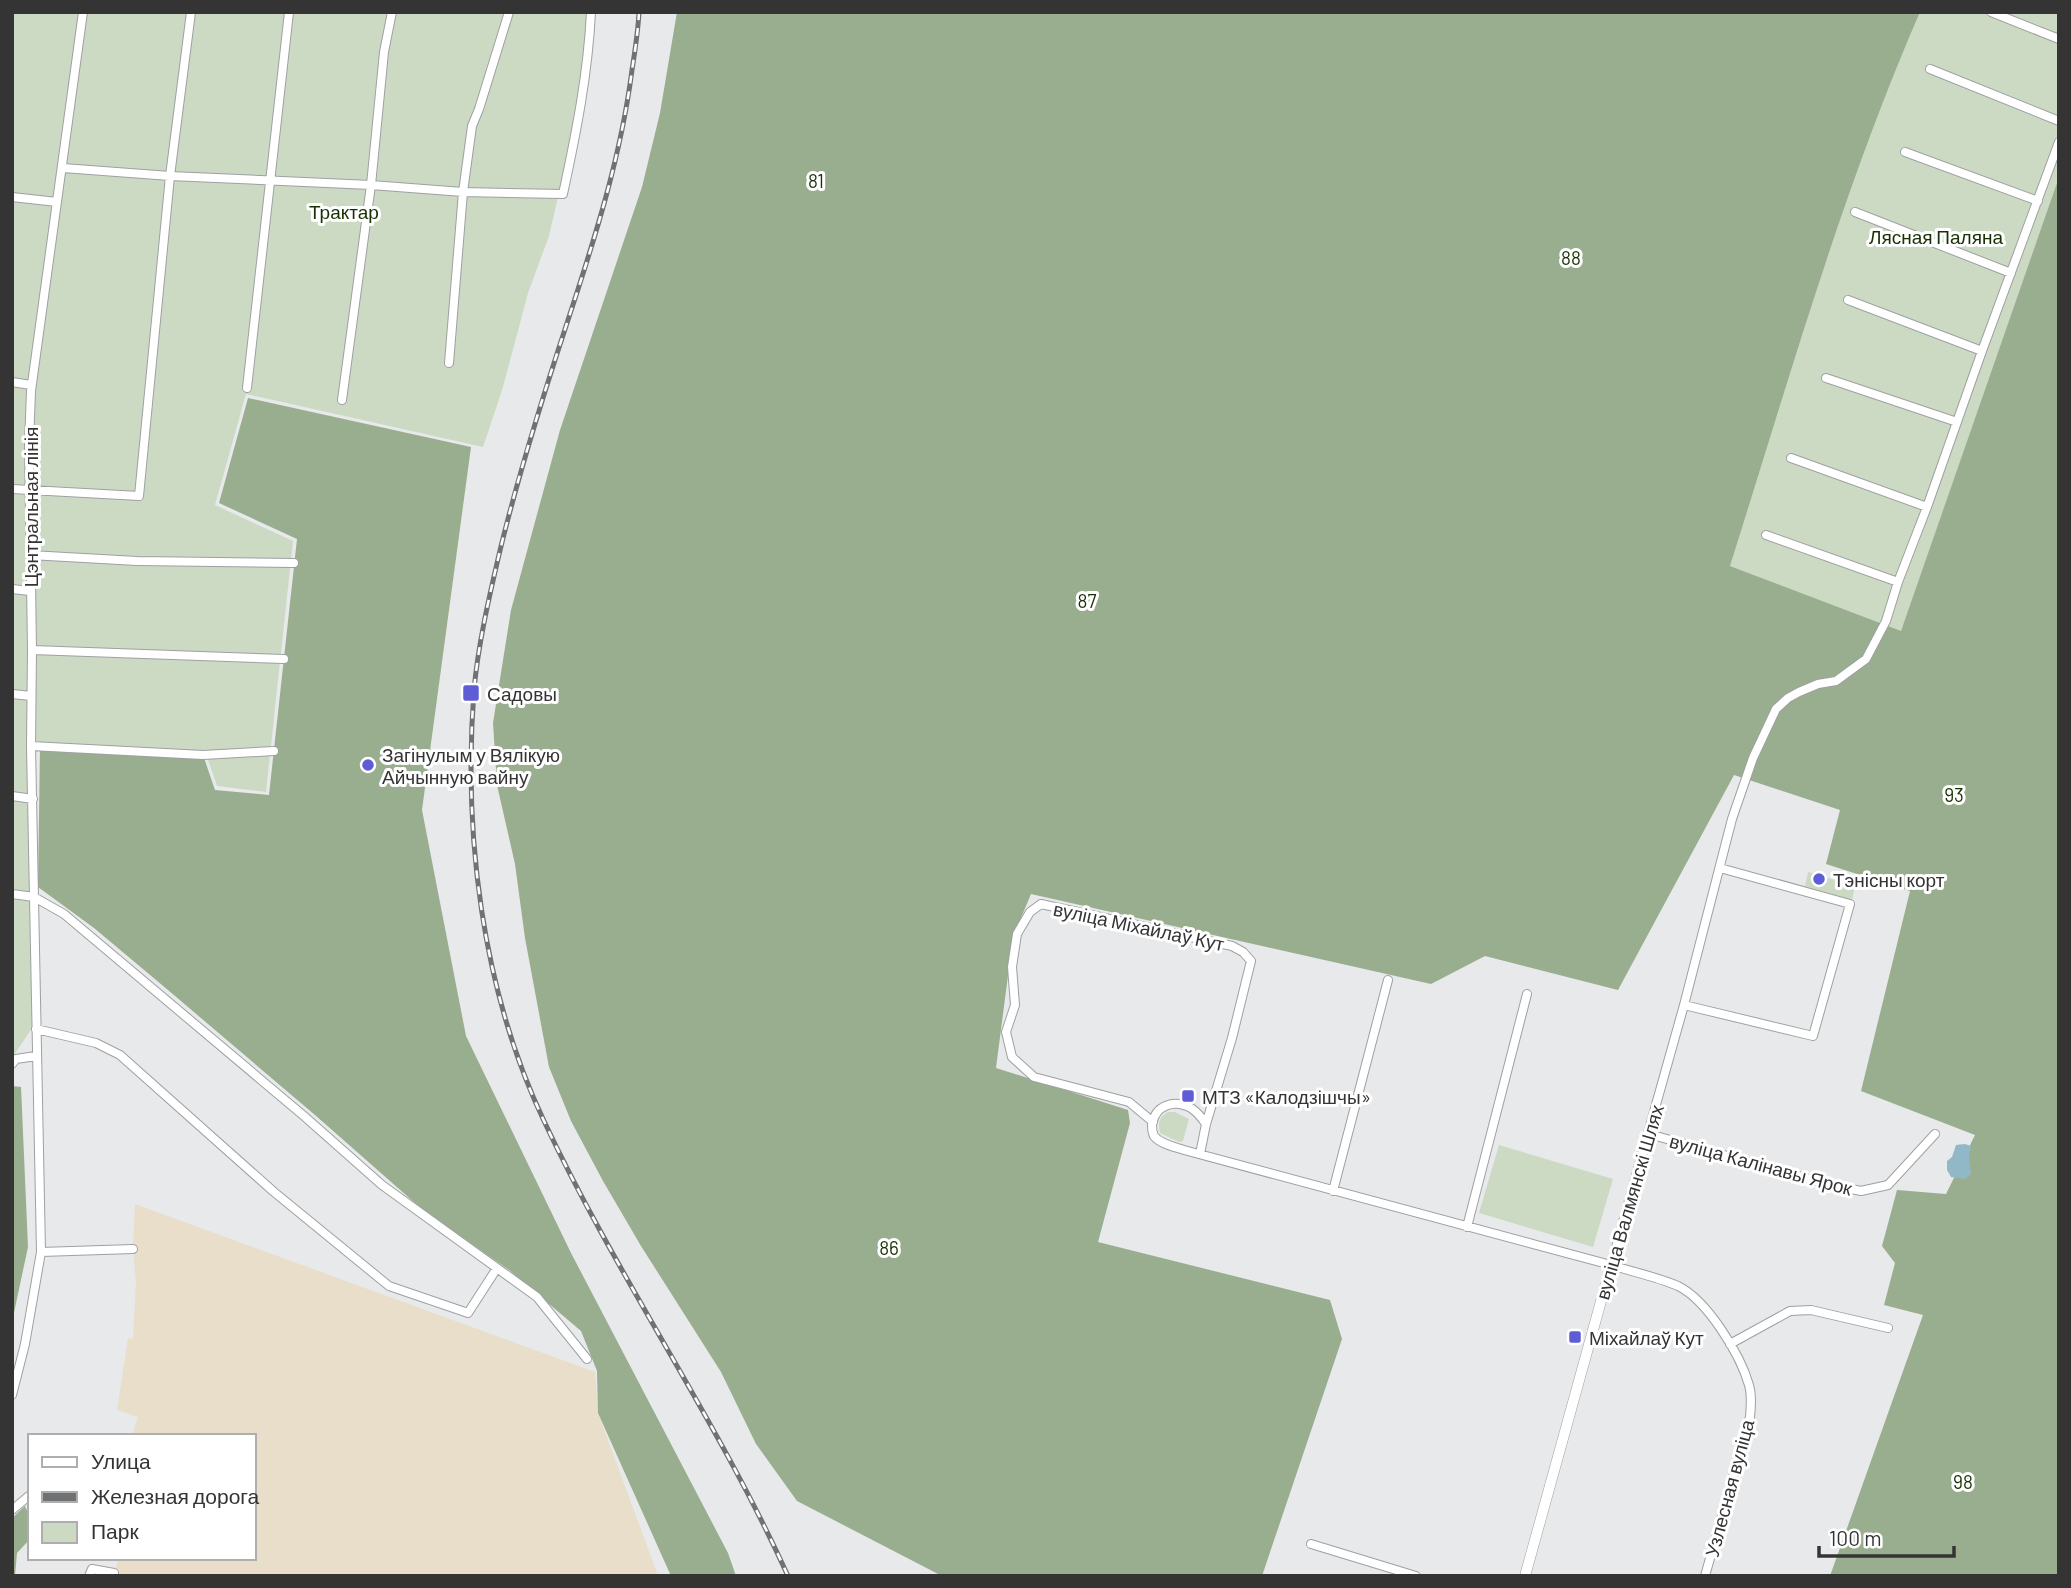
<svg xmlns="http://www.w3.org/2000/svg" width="2071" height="1588" font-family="Barlow,sans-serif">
	<rect width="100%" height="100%" fill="#e7e9eb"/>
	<path fill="#e8dec9" d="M 135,1204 L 595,1372 L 598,1413 L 658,1576 L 118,1576 L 114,1573 L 119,1558 L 254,1558 L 254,1436 L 132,1436 L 138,1417 L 117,1410 L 128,1338 L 133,1339 L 136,1282 L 133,1249 Z"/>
	<path fill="#ccdac4" d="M 12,12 L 587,12 L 586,39 L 577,114 L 549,236 L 528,293 L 503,387 L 483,447 L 246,394 L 215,505 L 293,541 L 266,792 L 217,786 L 205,751 L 28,743 L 32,1028 L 12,1058 Z
		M 1920,12 L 2059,12 L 2059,177 L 1901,632 L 1730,566 C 1789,380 1842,191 1920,12 Z
		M 1808,872 L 1855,886 L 1852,900 L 1805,886 Z
		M 1168,1112 L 1175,1112 L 1189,1119 L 1183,1141 L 1179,1142 L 1160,1133 C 1158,1123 1158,1118 1168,1112 Z
		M 1499,1145 L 1613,1179 L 1593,1247 L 1479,1213 Z"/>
	<path fill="#99ad8f" d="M 677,12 L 1920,12 C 1842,191 1789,380 1730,566 L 1901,631 L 2059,177 L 2059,1576 L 1830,1576 L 1923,1315 L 1884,1305 L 1895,1263 L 1882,1246 L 1897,1190 L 1946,1194 L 1975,1135 L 1861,1091 L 1910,891 L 1826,864 L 1840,810 L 1734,775 L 1618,990 L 1485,956 L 1431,984 L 1031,894 L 1013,937 L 996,1068 L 1128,1110 L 1130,1123 L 1098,1242 L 1330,1300 L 1342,1339 L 1262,1576 L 942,1576 L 797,1501 L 756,1444 L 721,1372 L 641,1246 L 603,1181 L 571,1121 L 549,1067 L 525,938 L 515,864 L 497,785 L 493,723 L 511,610 L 560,430 L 642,187 L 660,113 Z
		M 248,398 L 471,447 L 422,810 L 466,1036 L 571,1253 L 728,1553 L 736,1576 L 671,1576 L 598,1413 L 597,1371 L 581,1331 L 509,1270 L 423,1210 L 315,1115 L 168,990 L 94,928 L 38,887 L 40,747 L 203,755 L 215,790 L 269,795 L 297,539 L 219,503 Z
		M 12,1086 L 21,1087 L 28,1247 L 12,1322 Z
		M 25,1506 L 30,1518 L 30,1539 L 17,1553 L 15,1576 L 12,1576 L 12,1518 Z"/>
	<path fill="#91b8c7" d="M 1965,1144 L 1971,1146 L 1969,1157 L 1971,1174 L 1965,1179 L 1951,1177 L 1947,1170 L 1947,1161 L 1952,1157 L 1956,1145 Z"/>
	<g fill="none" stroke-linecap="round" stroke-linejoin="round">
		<g stroke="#9ea0a2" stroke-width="10">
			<path id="minor" d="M 1991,12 L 2059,39
				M 1930,69 L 2059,121
				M 1905,152 L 2038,201
				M 63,168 L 170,176 L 371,185 L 463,192 L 563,194 C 576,134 588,74 591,12
				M 12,197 L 57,202
				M 1855,212 L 2011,273
				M 1848,300 L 1982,351
				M 449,363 L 463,192 L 472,126 L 479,109 L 509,12
				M 1826,378 L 1957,422
				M 12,382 L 31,385
				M 247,388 L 289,12
				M 342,400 L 371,185 L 384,52 L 392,12
				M 1791,458 L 1927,507
				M 12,489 L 139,496 L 170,176 L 191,12
				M 1766,535 L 1898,582
				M 30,555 L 137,561 L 294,563
				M 12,589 L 30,591
				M 32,650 L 284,659
				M 12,694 L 31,696
				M 31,746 L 203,755 L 274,751
				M 12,796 L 33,799
				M 12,894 L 34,897 L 64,914 L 304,1116 L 382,1185 L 537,1297 L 587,1359
				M 1684,1005 L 1813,1036 L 1850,904 L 1720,868
				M 36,1029 L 96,1043 L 120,1055 L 274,1192 L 389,1286 L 468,1313 L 497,1268
				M 12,1064 L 16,1059 L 36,1056
				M 1153,1122 L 1129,1102 L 1034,1077 L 1012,1057 L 1006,1032 L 1015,1005 L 1012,967 L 1017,934 L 1030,912 L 1041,904 L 1232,946 L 1243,952 L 1251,961 L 1232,1038 L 1206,1124 L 1200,1154
				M 1206,1124 C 1202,1118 1197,1112 1191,1108 C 1174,1099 1155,1105 1152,1125 C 1152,1129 1152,1132 1154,1136 C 1160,1144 1175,1147 1184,1150 L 1611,1265 C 1633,1272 1657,1277 1678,1286 C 1707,1300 1740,1354 1749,1385 C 1752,1395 1751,1406 1750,1417 L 1705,1576
				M 1649,1134 L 1827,1184 L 1861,1191 L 1888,1185 L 1935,1134
				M 1333,1191 L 1388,980
				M 1467,1227 L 1527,994
				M 41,1252 L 133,1249
				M 1611,1265 L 1684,1005 L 1732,819 L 1753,758 L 1776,709 L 1788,698 L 1799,692 L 1818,684 L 1836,681 L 1866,659 L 1886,621 L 1898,582 L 1927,507 L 1982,351 L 2059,142
				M 1730,1344 L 1790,1311 L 1811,1310 L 1888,1328
				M 12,1395 L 25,1344 L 41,1252 L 31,746 L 32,650 L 29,444 L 31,391 L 83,12
				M 12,1510 L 30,1495
				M 1311,1544 L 1416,1576
				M 89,1576 L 92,1569 L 114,1573"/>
		</g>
		<g stroke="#9ea0a2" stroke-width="11">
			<path id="tertiary" d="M 1525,1576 L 1611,1265"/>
		</g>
		<use href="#minor" stroke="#fff" stroke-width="8"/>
		<use href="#tertiary" stroke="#fff" stroke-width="10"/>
		<g stroke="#707172" stroke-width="5">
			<path id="rail" d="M 639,12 C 638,32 635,51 632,70 C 621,156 595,238 568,320 C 542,399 517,478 498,559 C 488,602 478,646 474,690 C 463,834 482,990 544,1121 C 617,1277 717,1419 788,1576"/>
		</g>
		<use href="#rail" stroke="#fff" stroke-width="2.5" stroke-dasharray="8" stroke-linecap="butt"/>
	</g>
	<g fill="#5e5dd6" stroke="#fff" stroke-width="2.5">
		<rect x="462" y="684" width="18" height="18" rx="3.5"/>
		<circle cx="368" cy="765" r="7"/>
		<circle cx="1819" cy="879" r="7"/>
		<rect x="1181" y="1089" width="14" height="14" rx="3.5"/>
		<rect x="1568" y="1330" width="14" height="14" rx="3.5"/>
	</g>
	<g text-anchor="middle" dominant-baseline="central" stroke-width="6" stroke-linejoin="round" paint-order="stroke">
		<g font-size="19" fill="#173103" stroke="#fff">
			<text x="816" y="180">81</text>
			<text x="344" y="211">Трактар</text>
			<text x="1936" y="236">Лясная Паляна</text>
			<text x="1571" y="257">88</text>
			<text x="1087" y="600">87</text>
			<text x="1954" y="794">93</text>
			<text x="889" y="1247">86</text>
			<text x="1963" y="1481">98</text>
		</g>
		<g font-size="19" fill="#343435" stroke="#fff">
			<text transform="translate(30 507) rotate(-90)">Цэнтральная лінія</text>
			<text transform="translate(1139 926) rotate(12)">вуліца Міхайлаў Кут</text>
			<text transform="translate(1761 1164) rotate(15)">вуліца Калінавы Ярок</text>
			<text transform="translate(1629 1202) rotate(-74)">вуліца Валмянскі Шлях</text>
			<text transform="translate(1729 1488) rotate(-75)">Узлесная вуліца</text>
		</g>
		<g font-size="19" fill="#343435" stroke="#fff" text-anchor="start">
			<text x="487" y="693">Садовы</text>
			<text x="382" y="754">Загінулым у Вялікую<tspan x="382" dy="22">Айчынную вайну</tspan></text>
			<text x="1833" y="879">Тэнісны корт</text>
			<text x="1202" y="1096">МТЗ «Калодзішчы»</text>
			<text x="1589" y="1337">Міхайлаў Кут</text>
		</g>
	</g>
	<rect width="2071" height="1588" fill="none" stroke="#343435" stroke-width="28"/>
	<rect x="28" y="1434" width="228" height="126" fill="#ffffff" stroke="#aeaeae" stroke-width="2"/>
	<rect x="42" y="1457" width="35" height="10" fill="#ffffff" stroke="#aeaeae" stroke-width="2"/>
	<text x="91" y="1469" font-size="21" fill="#343435">Улица</text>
	<rect x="42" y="1492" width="35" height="10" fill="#707172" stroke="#aeaeae" stroke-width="2"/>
	<text x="91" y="1504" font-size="21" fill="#343435">Железная дорога</text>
	<rect x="42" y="1522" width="35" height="21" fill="#ccdac4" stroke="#aeaeae" stroke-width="2"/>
	<text x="91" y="1539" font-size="21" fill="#343435">Парк</text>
	<path d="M1819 1546v10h135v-10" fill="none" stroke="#343435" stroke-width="3.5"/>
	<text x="1829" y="1546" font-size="21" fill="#343435" stroke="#ffffff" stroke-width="5" paint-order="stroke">100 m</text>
</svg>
